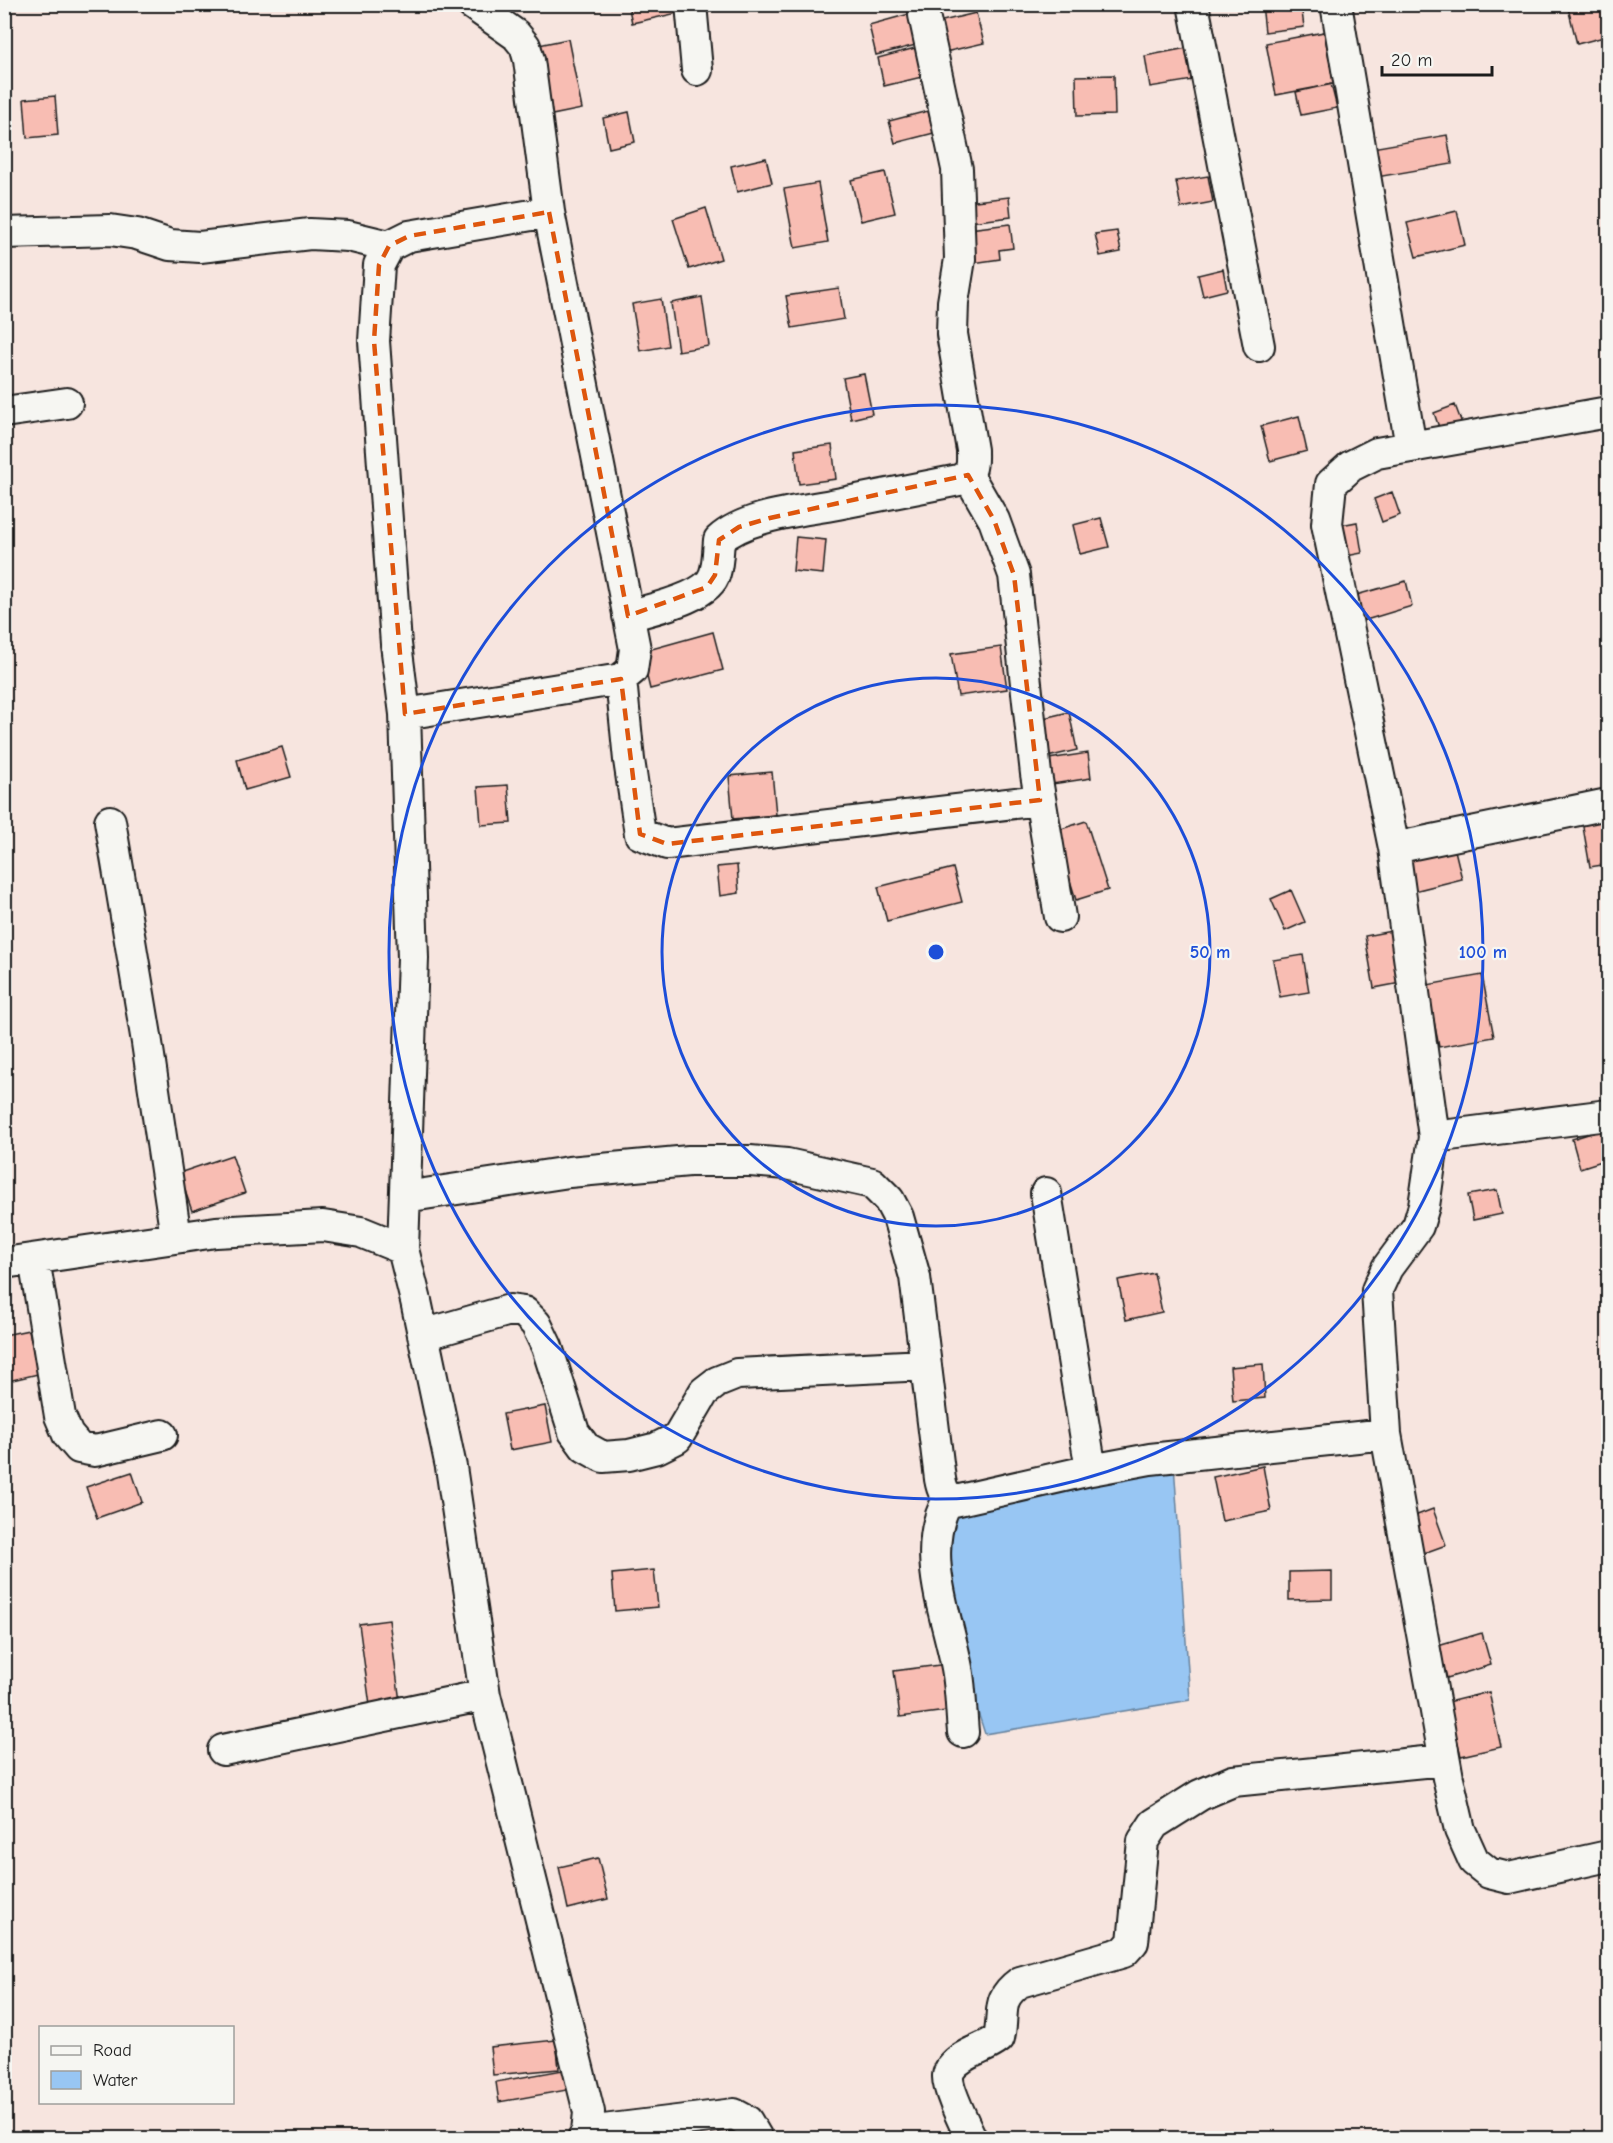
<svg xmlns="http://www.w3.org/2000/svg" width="1613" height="2143" font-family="'Comic Neue',sans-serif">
	<rect width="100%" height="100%" fill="#f7e5df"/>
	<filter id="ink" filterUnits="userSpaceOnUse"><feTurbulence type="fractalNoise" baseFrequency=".0167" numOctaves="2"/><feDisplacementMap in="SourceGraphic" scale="12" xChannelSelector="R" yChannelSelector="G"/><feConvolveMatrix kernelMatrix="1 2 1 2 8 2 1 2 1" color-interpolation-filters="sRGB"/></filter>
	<g filter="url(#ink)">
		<path fill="#98c6f3" stroke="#66829d" stroke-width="1.5" d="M 1174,1464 L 1190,1700 L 985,1734 L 935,1578 L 952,1512 Z"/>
		<path fill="#f8bdb3" stroke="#1c1c1c" stroke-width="1.5" d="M 628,4 L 681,4 L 682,12 L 632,23 Z
			M 1262,4 L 1301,4 L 1304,27 L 1265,32 Z
			M 1433,4 L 1466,4 L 1434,10 Z
			M 1567,4 L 1608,4 L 1608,36 L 1577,44 Z
			M 913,13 L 920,44 L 876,55 L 869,25 Z
			M 976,13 L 984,43 L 945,52 L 938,22 Z
			M 1324,32 L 1334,84 L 1276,95 L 1266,43 Z
			M 568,39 L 582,109 L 547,116 L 534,46 Z
			M 919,47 L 926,76 L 884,86 L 878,58 Z
			M 1187,48 L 1193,80 L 1150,87 L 1145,56 Z
			M 1114,75 L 1115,115 L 1077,116 L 1076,76 Z
			M 1331,84 L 1337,108 L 1301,115 L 1296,92 Z
			M 55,96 L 58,135 L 27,138 L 24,99 Z
			M 928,111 L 934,133 L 895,143 L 889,121 Z
			M 629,112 L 635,142 L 609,148 L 603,118 Z
			M 1447,135 L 1452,164 L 1377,177 L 1372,148 Z
			M 766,158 L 772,183 L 737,192 L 731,166 Z
			M 885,172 L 895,213 L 861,221 L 851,180 Z
			M 1608,175 L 1608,204 L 1603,177 Z
			M 1208,176 L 1213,202 L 1181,208 L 1176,181 Z
			M 818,183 L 828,242 L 795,248 L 784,189 Z
			M 1009,197 L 1011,217 L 970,222 L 967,202 Z
			M 706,208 L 721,259 L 689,269 L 673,219 Z
			M 1457,211 L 1465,245 L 1416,257 L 1407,223 Z
			M 1010,224 L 1013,248 L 999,250 L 1000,259 L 973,263 L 969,229 Z
			M 1117,231 L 1121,252 L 1100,256 L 1095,234 Z
			M 1223,269 L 1227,290 L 1203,296 L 1198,275 Z
			M 839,288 L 844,319 L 792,328 L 786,296 Z
			M 702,297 L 709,346 L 678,351 L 671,303 Z
			M 661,299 L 668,346 L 640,351 L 632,304 Z
			M 864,374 L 872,414 L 851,419 L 843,378 Z
			M 1455,405 L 1463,426 L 1441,433 L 1434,413 Z
			M 1299,416 L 1307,451 L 1270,461 L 1261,426 Z
			M 832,445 L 836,479 L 799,484 L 795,450 Z
			M 1392,492 L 1400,515 L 1382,522 L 1374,499 Z
			M 1101,518 L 1109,547 L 1080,554 L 1073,525 Z
			M 1357,522 L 1362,553 L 1336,558 L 1330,527 Z
			M 796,537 L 826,540 L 823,574 L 793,571 Z
			M 1406,581 L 1412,606 L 1356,623 L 1349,597 Z
			M 713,632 L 723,670 L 650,689 L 641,652 Z
			M 1001,647 L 1007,689 L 958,696 L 951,654 Z
			M 1069,712 L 1077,750 L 1043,758 L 1035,720 Z
			M 282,747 L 291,777 L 245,790 L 237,760 Z
			M 1088,753 L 1091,778 L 1046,785 L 1042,760 Z
			M 772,772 L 776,815 L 733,819 L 729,776 Z
			M 508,785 L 511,823 L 481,825 L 478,787 Z
			M 1608,816 L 1608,864 L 1590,867 L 1582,821 Z
			M 1086,821 L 1108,890 L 1076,900 L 1055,831 Z
			M 1453,842 L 1462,879 L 1414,891 L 1405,854 Z
			M 737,865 L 739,893 L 720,896 L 717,867 Z
			M 953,868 L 962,902 L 887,921 L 878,887 Z
			M 1291,890 L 1305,922 L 1285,931 L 1271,899 Z
			M 1397,930 L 1406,982 L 1374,988 L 1365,936 Z
			M 1303,955 L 1309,992 L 1280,997 L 1273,960 Z
			M 1482,975 L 1494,1037 L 1439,1047 L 1427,985 Z
			M 1608,1128 L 1608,1159 L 1580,1168 L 1572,1139 Z
			M 232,1155 L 245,1193 L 192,1211 L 179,1173 Z
			M 1497,1190 L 1502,1214 L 1473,1220 L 1468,1195 Z
			M 1154,1273 L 1162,1312 L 1126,1320 L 1118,1280 Z
			M 29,1330 L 38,1374 L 4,1382 L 4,1335 Z
			M 1263,1364 L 1265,1398 L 1233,1401 L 1230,1367 Z
			M 545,1406 L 552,1442 L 510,1450 L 503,1414 Z
			M 1263,1466 L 1271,1511 L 1222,1521 L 1213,1477 Z
			M 132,1472 L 142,1502 L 97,1518 L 86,1487 Z
			M 1433,1509 L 1446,1545 L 1424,1553 L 1412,1517 Z
			M 654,1570 L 658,1607 L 615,1611 L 612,1574 Z
			M 1332,1571 L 1332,1599 L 1289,1600 L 1289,1572 Z
			M 389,1620 L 401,1709 L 371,1713 L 359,1624 Z
			M 1482,1633 L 1491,1665 L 1447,1678 L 1438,1646 Z
			M 947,1664 L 954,1710 L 900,1717 L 894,1671 Z
			M 1489,1692 L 1501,1747 L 1461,1756 L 1448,1702 Z
			M 598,1858 L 608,1899 L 568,1909 L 559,1867 Z
			M 556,2040 L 559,2069 L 493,2075 L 490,2047 Z
			M 574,2068 L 578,2088 L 499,2102 L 496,2082 Z"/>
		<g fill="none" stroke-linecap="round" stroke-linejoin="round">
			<g stroke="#1c1c1c" stroke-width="34">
				<path id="street" d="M 472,4 L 516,35 L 525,46 L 529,60 L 549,212
					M 691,4 L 697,70
					M 1193,4 L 1259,346
					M 1336,4 L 1411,447
					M 4,233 L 110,230 L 137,234 L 170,245 L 200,247 L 310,234 L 348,236 L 389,246
					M 4,412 L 67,403
					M 1608,412 L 1377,453 L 1351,466 L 1331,484 L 1327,524 L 1394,848 L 1434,1137 L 1424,1206 L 1418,1226 L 1387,1268 L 1377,1290 L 1386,1434 L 1448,1778 L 1460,1830 L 1474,1861 L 1489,1873 L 1509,1878 L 1608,1856
					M 968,475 L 994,520 L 1014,575 L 1036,774 L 1060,917
					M 628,616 C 651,609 709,598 715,573 C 718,563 718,551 719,540 C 746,515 802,511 837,504 C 878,496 918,488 959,480 C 974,472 972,465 972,450 L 952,334 L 953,302 L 960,259 L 957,169 L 924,15 L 924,4
					M 621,679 L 629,760 L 640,834 L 667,844 L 1040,800
					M 110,821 L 146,1036 L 176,1237
					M 1394,848 L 1608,804
					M 1434,1137 L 1608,1115
					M 1046,1193 L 1091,1470
					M 405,1197 L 569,1172 L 689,1161 L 750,1161 L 787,1164 L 872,1183 L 889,1200 L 898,1217 L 915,1277 L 940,1479 C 942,1490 944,1496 955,1501 L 1091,1470 L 1150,1459 L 1386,1434
					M 403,1249 L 413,958 L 405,714 L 396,644 L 374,341 L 379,265 L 389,246 L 409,236 L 549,212 L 635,649 L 632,670 L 621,679 L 405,714
					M 34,1259 L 60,1416 L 68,1435 L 79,1448 L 95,1451 L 162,1435
					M 4,1263 L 216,1232 L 323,1226 L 361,1232 L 403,1249 L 416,1301 L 451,1467 L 485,1695 L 589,2112 L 587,2132 L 583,2138
					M 423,1335 L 510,1310 L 524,1312 L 536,1324 L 547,1347 L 574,1432 L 585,1447 L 603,1457 L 629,1455 L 657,1448 L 677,1438 L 704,1392 L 717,1382 L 737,1374 L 926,1365
					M 949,1498 C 918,1550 947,1614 957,1668 C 961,1689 961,1711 963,1732
					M 223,1750 L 485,1695
					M 587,2132 L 734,2114 L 747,2121 L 757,2138
					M 971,2138 C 965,2125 947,2089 948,2076 C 949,2068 956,2062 962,2058 C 974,2050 988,2047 999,2038 C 1005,2012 995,2000 1020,1982 L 1124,1952 L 1133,1942 L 1143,1841 L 1154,1824 L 1200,1795 L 1233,1781 L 1444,1760"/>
			</g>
			<use href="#street" stroke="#f6f6f2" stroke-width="30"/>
		</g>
	</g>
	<path fill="none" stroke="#de560d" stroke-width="4.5" stroke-dasharray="12 8" stroke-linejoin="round" d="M 549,212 L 628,616 L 707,587 L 715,575 L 719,540 L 739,527 L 770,518 L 968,475 L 994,520 L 1014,575 L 1040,800 L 667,844 L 640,834 L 621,679 L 405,714 L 374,341 L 379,265 L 389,246 L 409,236 Z"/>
	<g fill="none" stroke="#1d4ed8" stroke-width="3">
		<circle cx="936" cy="952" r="274"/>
		<circle cx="936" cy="952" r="547"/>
	</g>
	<circle cx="936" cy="952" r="9" fill="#1d4ed8" stroke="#f6f6f2" stroke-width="3"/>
	<g font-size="18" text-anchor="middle" font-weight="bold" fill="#1d4ed8" stroke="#f6f6f2" stroke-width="4.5" stroke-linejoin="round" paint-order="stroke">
		<text x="1210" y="958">50 m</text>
		<text x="1483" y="958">100 m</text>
	</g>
	<rect width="1613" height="2143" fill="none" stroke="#f6f6f2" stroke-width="24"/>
	<rect x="12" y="12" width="1589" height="2119" fill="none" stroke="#1c1c1c" stroke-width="2" filter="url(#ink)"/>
	<rect x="39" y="2026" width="195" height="78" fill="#f6f6f2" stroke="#9f9f9c" stroke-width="1.5"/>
	<rect x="51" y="2046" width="30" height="9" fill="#f6f6f2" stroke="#9f9f9c" stroke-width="1.5"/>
	<text x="93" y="2056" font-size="18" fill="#1c1c1c">Road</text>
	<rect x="51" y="2071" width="30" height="18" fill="#98c6f3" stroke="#9f9f9c" stroke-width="1.5"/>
	<text x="93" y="2086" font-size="18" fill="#1c1c1c">Water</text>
	<path d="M1382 66v9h110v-9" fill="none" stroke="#1c1c1c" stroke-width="3"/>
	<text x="1391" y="66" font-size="18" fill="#1c1c1c" stroke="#f6f6f2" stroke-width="4.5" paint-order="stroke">20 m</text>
</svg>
